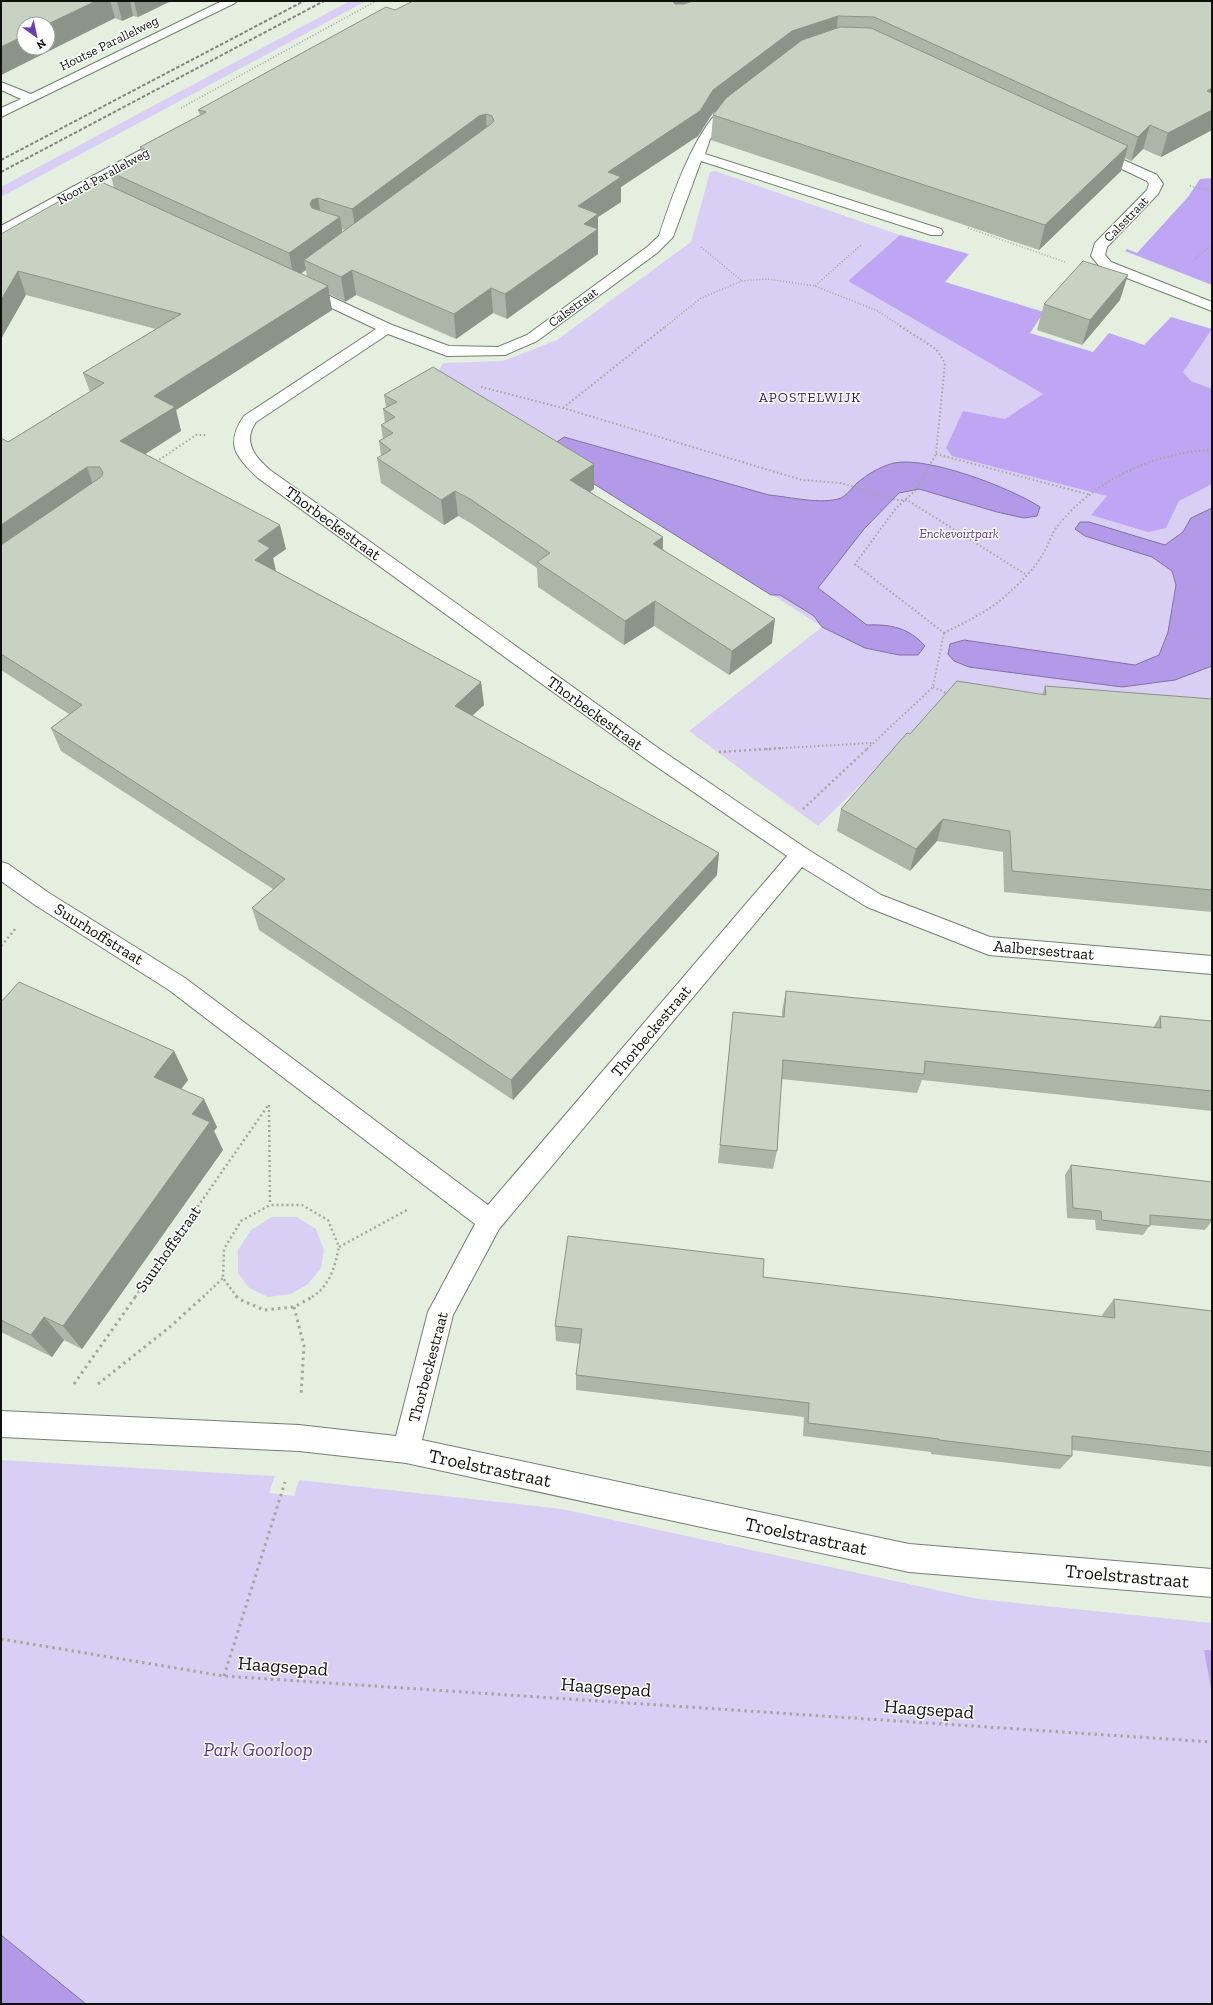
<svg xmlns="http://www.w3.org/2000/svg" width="1213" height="2005" font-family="'Zilla Slab',serif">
	<rect width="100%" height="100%" fill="#e5efe0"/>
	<path fill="#d9cff5" d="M 350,1 L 366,1 L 1,197 L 1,187 Z
		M 715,171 L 900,235 L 848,281 L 1043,394 L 1040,396 L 1199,384 L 1169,373 L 1212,330 L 1212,735 L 948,700 L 818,826 L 689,731 L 822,627 L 824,628 L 435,378 L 443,363 L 503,361 L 557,340 L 691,242 L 710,172 Z
		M 272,1217 L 297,1217 L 316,1229 L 324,1250 L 321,1268 L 308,1284 L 291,1294 L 268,1297 L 249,1288 L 238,1273 L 238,1250 L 251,1230 Z
		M 1,1460 L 275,1476 L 269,1493 L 294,1496 L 299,1480 L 562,1509 L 978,1599 L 1212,1623 L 1212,2004 L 1,2004 Z"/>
	<path fill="#bea6f5" d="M 1212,178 L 1212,285 L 1125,251 L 1127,249 L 1137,253 L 1188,197 L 1200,179 Z
		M 900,235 L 969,254 L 945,282 L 1044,312 L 1030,333 L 1093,352 L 1109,333 L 1144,345 L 1171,317 L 1212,329 L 1183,372 L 1191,381 L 1212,389 L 1212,484 L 1179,501 L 1166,528 L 1148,532 L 1091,515 L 1107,496 L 952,456 L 946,448 L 963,411 L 1005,419 L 1043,394 L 848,281 Z
		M 1204,1650 L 1212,1650 L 1212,1694 Z"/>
	<path fill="#b29ae8" stroke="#8071a6" d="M 564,437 L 769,495 C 791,497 822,505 841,498 C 847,495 852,488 857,483 C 868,474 879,467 894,463 C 928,456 1011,488 1040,507 L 1037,516 L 1024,518 L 997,512 L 919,489 L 899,493 L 864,529 L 818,588 L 867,625 C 891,624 909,628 925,646 L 918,655 L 899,655 L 865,648 L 822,627 L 814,616 L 780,595 L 771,595 L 543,452 Z
		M 1212,508 L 1212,666 L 1175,680 L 1122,687 L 969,667 L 954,661 L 948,654 L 950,644 L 964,640 L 1135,665 L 1159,655 L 1168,632 L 1176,585 L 1172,571 L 1152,557 L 1085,536 L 1075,529 L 1080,522 L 1089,522 L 1165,545 L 1183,532 L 1191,518 Z
		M 1,1935 L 86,2004 L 1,2004 Z"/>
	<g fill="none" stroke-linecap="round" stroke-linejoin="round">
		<g stroke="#757e70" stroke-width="2">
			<path id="street" d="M 222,1 L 237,1 L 235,3 L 1,117 L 1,108 L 21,99 L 1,90 L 1,82 L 31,94 Z
				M 733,103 L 739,107 L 723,121 L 710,139 L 705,154 L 941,229 L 943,232 L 941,235 L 931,235 L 701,161 L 673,237 L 657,253 L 537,341 L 505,355 L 447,356 L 388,334 L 256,422 C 242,442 255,457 270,470 L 661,750 L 807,849 L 881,895 L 990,937 L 1212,956 L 1212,974 L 989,955 L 867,907 L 802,867 L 499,1229 L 453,1315 L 422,1440 L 909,1544 L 1212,1569 L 1212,1597 L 909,1572 L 406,1463 L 299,1451 L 1,1437 L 1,1411 L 299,1425 L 396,1436 L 428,1312 L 475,1224 L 169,990 L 35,905 L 1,881 L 1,862 L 8,864 L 49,893 L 185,978 L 488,1205 L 787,856 L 647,760 L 258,478 C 235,456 225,444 244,416 L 376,329 L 298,292 L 296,289 L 298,286 L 308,286 L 392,325 L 449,346 L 498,347 L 527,335 L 647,247 L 659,236 C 669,205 700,111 733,103 Z
				M 168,135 L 173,136 L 174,139 L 173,142 L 1,236 L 1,226 Z
				M 1097,148 L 1157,175 L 1163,184 L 1158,194 L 1107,247 L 1105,255 L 1111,262 L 1212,302 L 1212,311 L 1101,268 L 1091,256 L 1095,243 L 1147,190 L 1149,184 L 1147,181 L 1092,155 L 1090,152 L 1092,149 Z"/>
		</g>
		<path stroke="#a1a99d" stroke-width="1.5" stroke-dasharray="1 2" stroke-linecap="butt" d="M 181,108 L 376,1
			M 1190,186 L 1212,191
			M 968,228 L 1065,262
			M 701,247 L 742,281
			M 1193,261 L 1212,244
			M 815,286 L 861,245
			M 665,327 L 701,298 L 742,281 L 768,279 L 815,286 L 878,311 L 902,327"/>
		<path stroke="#a1a99d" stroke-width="2" stroke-dasharray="1.5 2.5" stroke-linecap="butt" d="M 900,326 L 936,349 L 945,363 L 936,454 L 915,491 L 896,508 L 855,564 L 944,633
			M 481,387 L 563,408 L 802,480 L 841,483 L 896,500 L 907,500 L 1025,574
			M 563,408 L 666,326
			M 936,454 L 1091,495
			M 156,462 L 196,435 L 205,435
			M 944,633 C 967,621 992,610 1011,591 C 1023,580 1036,567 1044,552 C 1049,544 1051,535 1056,528 C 1091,482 1156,451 1212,450
			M 933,687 L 949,694
			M 766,749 L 872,743
			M 867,749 L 933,687 L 944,633"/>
		<path stroke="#a1a99d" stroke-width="2.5" stroke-dasharray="2 3" stroke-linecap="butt" d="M 719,752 L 783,748
			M 803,809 L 868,748
			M 1,946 L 16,928
			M 269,1105 L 270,1205
			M 339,1247 L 407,1210
			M 135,1297 L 269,1104
			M 203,1297 L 223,1278
			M 237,1297 L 223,1278 L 224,1249 L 241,1221 L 270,1205 L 302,1205 L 328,1220 L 339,1247
			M 312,1297 C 330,1286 335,1266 339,1247"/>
		<path stroke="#a1a99d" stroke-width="3" stroke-dasharray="2.5 4" stroke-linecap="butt" d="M 236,1296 L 239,1299 L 264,1310 L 294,1307 L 314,1296
			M 294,1307 L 304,1346 L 301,1395
			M 74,1384 L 136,1296
			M 98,1384 L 171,1326 L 204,1296
			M 1,1639 L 224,1676 L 1212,1742
			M 224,1676 L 285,1482"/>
		<use href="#street" fill="#fff" fill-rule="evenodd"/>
		<path stroke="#7f867b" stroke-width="2" stroke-dasharray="3.5 2" stroke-linecap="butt" d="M 1,160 L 304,1
			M 1,172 L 324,1"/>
	</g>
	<path fill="#acb5a7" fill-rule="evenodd" d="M 1,1 L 171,1 L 138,17 L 133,16 L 122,21 L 115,18 L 1,75 Z
		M 1212,1 L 1212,130 L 1161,157 L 1143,149 L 1131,161 L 1125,158 L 1121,171 L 1039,250 L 711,140 L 713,115 L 716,111 L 712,114 L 698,136 L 621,187 L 621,202 L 598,217 L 598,254 L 507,319 L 493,313 L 456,339 L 356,295 L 345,302 L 329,294 L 332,310 L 176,410 L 181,431 L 145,454 L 286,549 L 273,558 L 276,571 L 481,682 L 484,705 L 472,715 L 717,875 L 513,1100 L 259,930 L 252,908 L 273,889 L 61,751 L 51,728 L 69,714 L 1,670 L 1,438 L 8,442 L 90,392 L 83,373 L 156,329 L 26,295 L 1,234 L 114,188 L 110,172 L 142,154 L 140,147 L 200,115 L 198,110 L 395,10 ZM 342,229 L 345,230 L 342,232 ZM 306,270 L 307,277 L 300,274 Z
		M 1120,300 L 1082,345 L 1037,330 L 1044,304 Z
		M 384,395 L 594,489 L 590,492 L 663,537 L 663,549 L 772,643 L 729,675 L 654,626 L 624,645 L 538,587 L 537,568 L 472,524 L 458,516 L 444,525 L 381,483 L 377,458 L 381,456 L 379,441 L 383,439 L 381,425 L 385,423 L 383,409 L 386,407 Z
		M 1045,686 L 1212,699 L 1212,912 L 1004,892 L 1003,852 L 937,841 L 910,871 L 837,831 L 841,809 L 910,734 L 1042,695 Z
		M 786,991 L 1153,1028 L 1160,1016 L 1212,1021 L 1212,1111 L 922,1080 L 917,1093 L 781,1079 L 777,1151 L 773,1169 L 718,1163 L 731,1032 L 733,1012 L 782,1017 L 782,1011 Z
		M 1,1002 L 174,1051 L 188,1080 L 181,1089 L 217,1127 L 214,1131 L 223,1150 L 82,1349 L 64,1340 L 52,1357 L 1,1332 Z
		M 1071,1165 L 1212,1182 L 1212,1221 L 1205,1230 L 1150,1225 L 1143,1235 L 1096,1230 L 1095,1220 L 1067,1218 L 1065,1175 Z
		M 763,1277 L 1102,1317 L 1102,1315 L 1114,1299 L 1212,1311 L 1212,1467 L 1072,1450 L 1072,1456 L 1060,1469 L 931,1454 L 931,1452 L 803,1436 L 804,1417 L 576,1390 L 576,1375 L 580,1344 L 556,1341 L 555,1326 Z"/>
	<path fill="#8c9388" d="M 96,1 L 110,1 L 115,18 L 1,75 L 1,47 L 24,36 L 24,48 L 48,48 L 48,24 Z
		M 117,1 L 130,1 L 133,16 L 122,21 Z
		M 134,1 L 171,1 L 138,17 Z
		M 672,1 L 725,1 L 672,24 Z
		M 838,16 L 836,40 L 790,55 L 712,114 L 698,136 L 621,187 L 621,202 L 598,217 L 598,254 L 507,319 L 505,294 L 578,206 L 608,172 L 713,90 L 792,31 Z
		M 1212,88 L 1212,108 L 1207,91 Z
		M 1212,110 L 1212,130 L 1161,157 L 1168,133 Z
		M 486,114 L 487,139 L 356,233 L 352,209 L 479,116 Z
		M 1150,125 L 1143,149 L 1131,161 L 1138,137 Z
		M 1128,146 L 1121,171 L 1039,250 L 1045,225 Z
		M 318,198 L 322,223 L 310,204 L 312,200 Z
		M 340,217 L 344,242 L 304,260 L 306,270 L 294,278 L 289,253 Z
		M 352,270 L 356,295 L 345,302 L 341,277 Z
		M 18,271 L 26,295 L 1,339 L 1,300 Z
		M 1128,275 L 1120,300 L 1082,345 L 1090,320 Z
		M 328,286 L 332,310 L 176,410 L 181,431 L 128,465 L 120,441 L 154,396 Z
		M 491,288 L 493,313 L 456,339 L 454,314 Z
		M 594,464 L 594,489 L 571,504 L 570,480 Z
		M 87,467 L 95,491 L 1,556 L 1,525 Z
		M 455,491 L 458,516 L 444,525 L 441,500 Z
		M 280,525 L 286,549 L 273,558 L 276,572 L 255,560 L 258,541 Z
		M 663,537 L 662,562 L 653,544 Z
		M 655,601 L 654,626 L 624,645 L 625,621 Z
		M 775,619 L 772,643 L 729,675 L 732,651 Z
		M 481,682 L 484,705 L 458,729 L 455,706 Z
		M 943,819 L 937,841 L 910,871 L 916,849 Z
		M 719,853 L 717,875 L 513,1100 L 511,1080 Z
		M 174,1051 L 188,1080 L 168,1106 L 154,1077 Z
		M 204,1099 L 217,1127 L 214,1131 L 223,1150 L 82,1349 L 63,1326 L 192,1114 Z
		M 44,1317 L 64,1340 L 52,1357 L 31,1335 Z"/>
	<path fill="#c8d2c2" stroke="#8c9388" d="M 1,1 L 96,1 L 48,24 L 24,24 L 24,36 L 1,47 Z
		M 413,1 L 672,1 L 675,4 L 684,4 L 693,1 L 1212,1 L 1212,88 L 1207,91 L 1212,93 L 1212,110 L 1168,133 L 1150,125 L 1138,137 L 874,17 L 838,16 L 792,31 L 713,90 L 700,111 L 608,172 L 621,177 L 578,206 L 598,214 L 584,224 L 598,229 L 505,294 L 491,288 L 454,314 L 352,270 L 341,277 L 304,260 L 491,124 L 494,121 L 492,116 L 486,114 L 479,116 L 352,209 L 318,198 L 312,200 L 310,204 L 312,208 L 340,217 L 289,253 L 110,172 L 148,151 L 140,147 L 206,112 L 198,110 L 386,7 L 395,10 Z
		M 840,27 L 871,28 L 1128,146 L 1045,225 L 713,115 L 726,98 L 802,40 Z
		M 97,180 L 328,286 L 154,396 L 175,407 L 120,441 L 280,525 L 258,541 L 270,548 L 255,560 L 481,682 L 455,706 L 719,853 L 511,1080 L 252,908 L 285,879 L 51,728 L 82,705 L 1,654 L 1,545 L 101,477 L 103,473 L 100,467 L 87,467 L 1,525 L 1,438 L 8,442 L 104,383 L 83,373 L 181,314 L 18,271 L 1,300 L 1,234 Z
		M 1083,261 L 1128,275 L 1090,320 L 1044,304 Z
		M 433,367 L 594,464 L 570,480 L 663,537 L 653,544 L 775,619 L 732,651 L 655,601 L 625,621 L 537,562 L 550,553 L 470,499 L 455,491 L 441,500 L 377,458 L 391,450 L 379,441 L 393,433 L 381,425 L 395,417 L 383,409 L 397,402 L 384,395 Z
		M 957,681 L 1046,695 L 1045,686 L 1212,699 L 1212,890 L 1012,871 L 1010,831 L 943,819 L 916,849 L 841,809 L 907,733 L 910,734 Z
		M 19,982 L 174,1051 L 154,1077 L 204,1099 L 192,1114 L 210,1122 L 63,1326 L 44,1317 L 31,1335 L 1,1320 L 1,1002 Z
		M 786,991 L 1161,1028 L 1160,1016 L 1212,1021 L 1212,1091 L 925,1061 L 924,1074 L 783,1060 L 777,1151 L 720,1145 L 733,1012 L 784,1017 Z
		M 1071,1165 L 1212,1182 L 1212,1220 L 1150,1215 L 1150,1226 L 1102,1220 L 1101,1211 L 1073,1208 Z
		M 568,1236 L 764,1259 L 763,1277 L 1115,1318 L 1114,1299 L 1212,1311 L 1212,1452 L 1072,1436 L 1072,1456 L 939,1440 L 939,1439 L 808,1423 L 809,1403 L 576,1375 L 582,1329 L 555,1326 Z"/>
	<g text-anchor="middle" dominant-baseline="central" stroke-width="3" stroke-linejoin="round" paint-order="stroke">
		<g font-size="13" fill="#0d100b" stroke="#fff">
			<text transform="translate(109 43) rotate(-26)">Houtse Parallelweg</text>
			<text transform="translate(103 176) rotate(-29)">Noord Parallelweg</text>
			<text transform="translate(1126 219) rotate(-46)">Calsstraat</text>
			<text transform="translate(573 307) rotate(-36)">Calsstraat</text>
		</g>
		<g font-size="13" font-style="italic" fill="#593690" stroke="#fff">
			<text x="959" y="533">Enckevoirtpark</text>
		</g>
		<g font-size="14" letter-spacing="1" fill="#311b55" stroke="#fff">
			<text x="810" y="397">APOSTELWIJK</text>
		</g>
		<g font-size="16" fill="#0d100b" stroke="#fff">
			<text transform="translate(333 523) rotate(36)">Thorbeckestraat</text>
			<text transform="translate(595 713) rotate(36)">Thorbeckestraat</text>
			<text transform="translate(99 934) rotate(32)">Suurhoffstraat</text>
			<text transform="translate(1044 950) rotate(5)">Aalbersestraat</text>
			<text transform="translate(651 1031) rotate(-50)">Thorbeckestraat</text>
			<text transform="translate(168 1249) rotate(-55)">Suurhoffstraat</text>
			<text transform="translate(428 1367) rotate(-75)">Thorbeckestraat</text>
		</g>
		<g font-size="19" fill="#0d100b" stroke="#fff">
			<text transform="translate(490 1468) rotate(12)">Troelstrastraat</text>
			<text transform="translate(806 1536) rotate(12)">Troelstrastraat</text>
			<text transform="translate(1127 1576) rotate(5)">Troelstrastraat</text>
			<text transform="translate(283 1666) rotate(4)">Haagsepad</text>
			<text transform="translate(606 1687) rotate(4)">Haagsepad</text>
			<text transform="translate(929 1709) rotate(4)">Haagsepad</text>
		</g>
		<g font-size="19" font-style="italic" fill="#593690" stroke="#fff">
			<text x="258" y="1749">Park Goorloop</text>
		</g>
	</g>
	<rect width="1213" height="2005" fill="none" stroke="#0d100b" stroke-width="4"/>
	<g transform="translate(36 36) rotate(147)"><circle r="19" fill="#ffffff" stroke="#9e9f9d"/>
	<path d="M0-3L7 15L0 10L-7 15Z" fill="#6b3bb2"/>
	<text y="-6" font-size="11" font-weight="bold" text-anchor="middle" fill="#0d100b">N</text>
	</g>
</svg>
